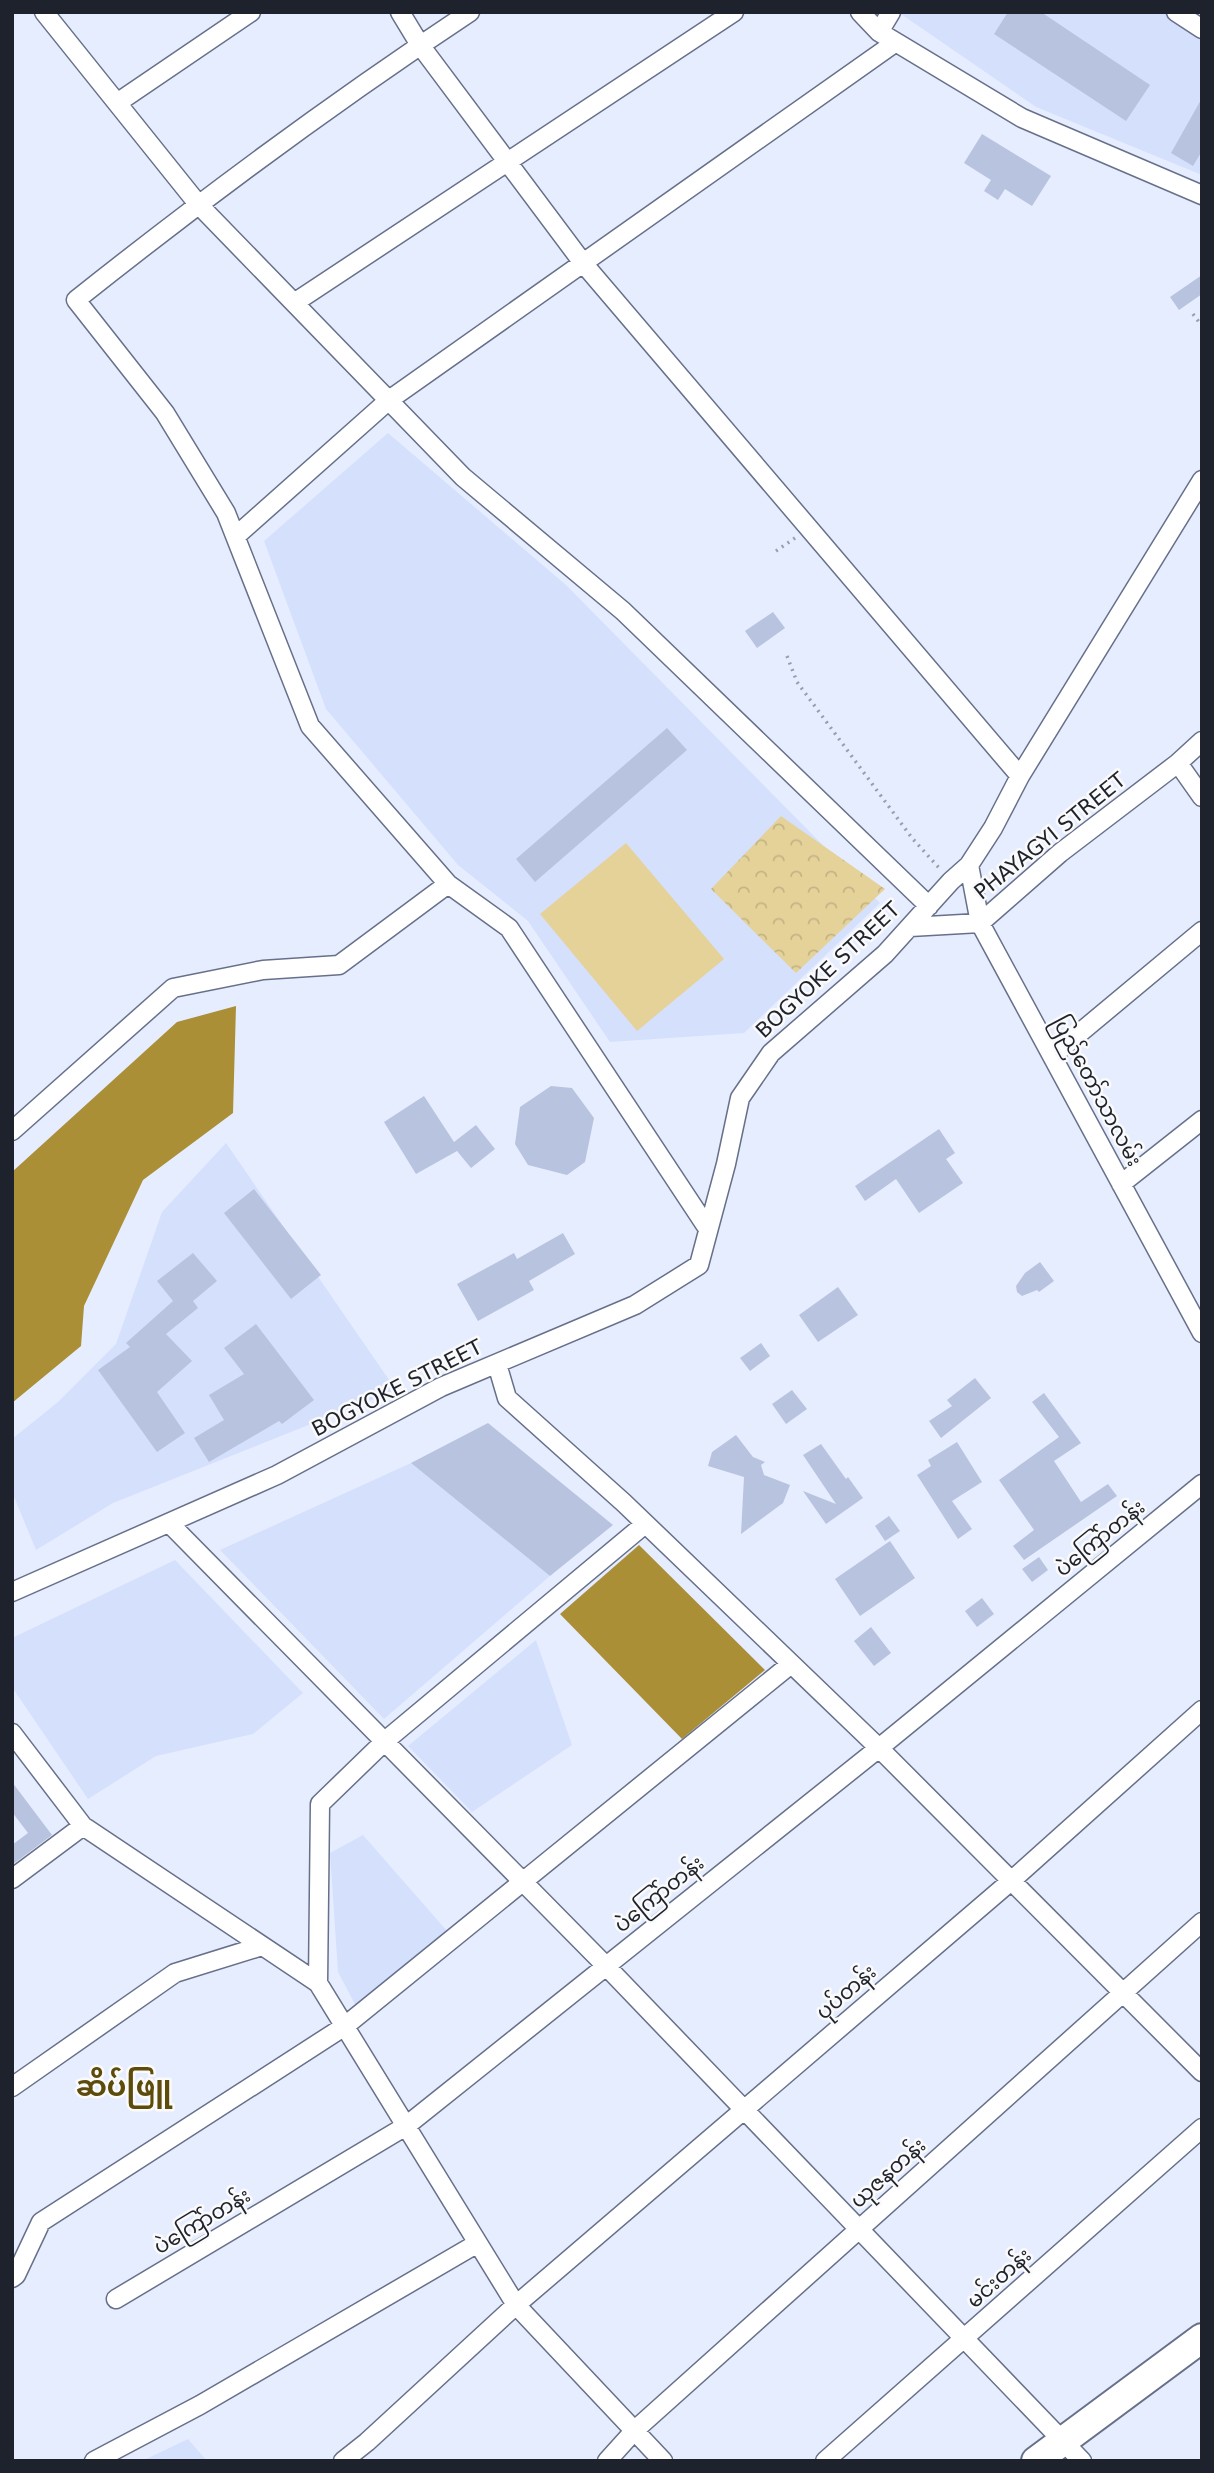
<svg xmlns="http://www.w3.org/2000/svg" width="1214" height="2473" font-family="'DejaVu Sans','Noto Sans Myanmar',sans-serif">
	<defs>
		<pattern id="forest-crowns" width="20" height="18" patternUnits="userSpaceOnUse" patternTransform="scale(1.75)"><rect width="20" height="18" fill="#e5d299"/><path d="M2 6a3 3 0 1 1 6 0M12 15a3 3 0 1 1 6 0" fill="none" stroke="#c4b484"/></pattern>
	</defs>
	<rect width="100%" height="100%" fill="#e6edfe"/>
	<path fill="#d5e0fd" d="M 898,12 L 1202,12 L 1202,175 L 1036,107 Z
		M 388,433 L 566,585 L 880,903 L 744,1033 L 610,1042 L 528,921 L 458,865 L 326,709 L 264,541 Z
		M 226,1143 L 396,1390 L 113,1503 L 36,1550 L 12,1492 L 12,1439 L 58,1402 L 116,1344 L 162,1212 Z
		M 411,1463 L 550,1576 L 384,1719 L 220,1550 Z
		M 175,1560 L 303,1693 L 253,1734 L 156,1756 L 88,1799 L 12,1687 L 12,1638 Z
		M 536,1640 L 572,1745 L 472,1812 L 408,1746 Z
		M 363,1835 L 447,1931 L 357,2008 L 338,1972 L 330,1853 Z
		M 188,2439 L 207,2461 L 142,2461 Z"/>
	<path fill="#e5d299" d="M 626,843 L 724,959 L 637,1031 L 540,914 Z"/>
	<path fill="url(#forest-crowns)" d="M 781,816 L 885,889 L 796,973 L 711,889 Z"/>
	<path fill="#aa8f37" d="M 236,1006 L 233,1113 L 143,1180 L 84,1306 L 81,1346 L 12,1403 L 12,1172 L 177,1022 Z
		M 639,1545 L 765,1670 L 682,1739 L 560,1614 Z"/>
	<path fill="#b8c3df" d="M 1008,12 L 1041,12 L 1150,85 L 1126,121 L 994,34 Z
		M 1202,98 L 1202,151 L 1193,166 L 1171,153 Z
		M 982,134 L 1051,176 L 1032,206 L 1005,189 L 998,200 L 984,191 L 991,180 L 964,163 Z
		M 1202,275 L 1202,294 L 1179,310 L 1170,297 Z
		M 773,612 L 785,628 L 757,648 L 745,631 Z
		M 667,728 L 687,750 L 535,882 L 516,859 Z
		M 551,1086 L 572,1088 L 594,1118 L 585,1162 L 567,1175 L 528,1165 L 515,1144 L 520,1107 Z
		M 424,1096 L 454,1142 L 476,1125 L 495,1149 L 471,1168 L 457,1151 L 416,1174 L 384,1122 Z
		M 939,1129 L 955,1153 L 946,1159 L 963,1183 L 919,1213 L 896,1179 L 865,1201 L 855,1186 Z
		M 254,1189 L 321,1275 L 291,1299 L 224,1213 Z
		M 563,1233 L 575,1254 L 529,1281 L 534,1290 L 478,1321 L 457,1284 L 514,1253 L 517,1259 Z
		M 193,1253 L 217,1281 L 193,1301 L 198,1308 L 166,1334 L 192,1361 L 157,1392 L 185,1433 L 157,1452 L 98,1370 L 130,1347 L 126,1343 L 173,1301 L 157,1281 Z
		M 1040,1262 L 1054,1281 L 1039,1292 L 1037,1290 L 1022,1296 L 1017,1292 L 1016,1286 L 1025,1273 Z
		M 838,1287 L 858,1315 L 818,1342 L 799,1315 Z
		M 256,1324 L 314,1400 L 282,1424 L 279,1421 L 209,1462 L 194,1438 L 224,1420 L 209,1395 L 244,1374 L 224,1348 Z
		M 761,1343 L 770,1356 L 750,1371 L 740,1358 Z
		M 975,1378 L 991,1398 L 941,1438 L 929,1421 L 952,1406 L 947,1400 Z
		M 792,1390 L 807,1409 L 786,1424 L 772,1404 Z
		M 1044,1393 L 1081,1443 L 1054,1461 L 1081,1502 L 1108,1484 L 1117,1496 L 1024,1560 L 1013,1546 L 1034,1530 L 999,1480 L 1059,1437 L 1032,1402 Z
		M 488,1423 L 613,1525 L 550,1576 L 411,1463 Z
		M 736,1435 L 753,1457 L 765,1462 L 761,1465 L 764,1475 L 790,1485 L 783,1503 L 741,1534 L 744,1477 L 708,1466 L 712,1452 Z
		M 957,1442 L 982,1482 L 952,1501 L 972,1529 L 958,1539 L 917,1475 L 931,1466 L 928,1460 Z
		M 821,1444 L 846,1479 L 848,1477 L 863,1498 L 826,1524 L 803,1491 L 836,1504 L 803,1455 Z
		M 889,1516 L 900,1531 L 885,1541 L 875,1526 Z
		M 890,1541 L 915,1578 L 860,1616 L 835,1579 Z
		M 1039,1557 L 1048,1570 L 1032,1582 L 1022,1569 Z
		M 982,1598 L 994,1614 L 977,1627 L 965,1611 Z
		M 871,1627 L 891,1653 L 874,1666 L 854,1641 Z
		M 12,1782 L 52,1835 L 12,1865 L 12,1845 L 28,1833 L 12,1812 Z"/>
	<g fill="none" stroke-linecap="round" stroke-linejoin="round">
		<g stroke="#67708a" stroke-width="21">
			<path id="street" d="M 44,12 L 198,204 L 463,477 L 623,611 L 929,906
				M 400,12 L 420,45 L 583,263 L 1020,776
				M 470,12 C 334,102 203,199 76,300 L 165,413 L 226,513 L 310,726 L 448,884 L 509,928 L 708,1229
				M 860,12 L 879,32 L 1022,118 L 1202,195
				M 1176,12 L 1202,29
				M 879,32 L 891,12
				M 117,103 L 251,12
				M 294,303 L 734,12
				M 236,536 L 389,400 L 896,42
				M 1178,763 L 1202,797
				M 969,865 L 980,923 L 1202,1333
				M 910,927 L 980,923 L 1060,853 L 1178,763 L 1202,741
				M 1052,1056 L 1202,931
				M 12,1131 L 173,988 L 263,970 L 339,965 L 448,884
				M 1121,1184 L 1202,1120
				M 497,1364 L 507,1398 L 624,1503 L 879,1748 L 1202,2072
				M 169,1523 L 606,1966 L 1082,2461
				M 12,1592 L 277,1475 L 441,1387 L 635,1305 L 699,1265 L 726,1164 L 740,1098 L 771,1053 L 885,954 L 951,881 L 969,865 L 993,828 L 1020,776 L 1202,480
				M 12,1733 L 83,1826 L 318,1983 L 516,2305 L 663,2461
				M 12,1879 L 83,1826
				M 318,1983 L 320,1804 L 385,1741 L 645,1524
				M 12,2087 L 175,1973 L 262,1946
				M 12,2278 L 16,2275 L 41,2222 L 345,2026 L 791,1664
				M 116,2299 L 406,2126 L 879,1748 L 1202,1484
				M 94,2461 L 200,2405 L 478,2243
				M 343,2461 L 367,2442 L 516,2305 L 1011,1881 L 1202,1710
				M 607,2461 L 635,2430 L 1202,1922
				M 825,2461 L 1202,2128"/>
		</g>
		<g stroke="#67708a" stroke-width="32">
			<path id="primary" d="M 1036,2461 L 1202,2338"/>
		</g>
		<path stroke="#999ead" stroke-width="3.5" stroke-dasharray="2 5" stroke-linecap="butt" d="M 1193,314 L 1202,326
			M 776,551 L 795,538
			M 787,656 L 797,682 L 912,838 L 940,869"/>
		<use href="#street" stroke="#fff" stroke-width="18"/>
		<use href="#primary" stroke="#fff" stroke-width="28"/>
	</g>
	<g text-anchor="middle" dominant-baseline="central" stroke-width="5" stroke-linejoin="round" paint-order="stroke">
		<g font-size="21" fill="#1e222c" stroke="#fafafa">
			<text transform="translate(1050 836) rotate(-39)">PHAYAGYI STREET</text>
			<text transform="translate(828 970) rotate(-43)">BOGYOKE STREET</text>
			<text transform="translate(1097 1091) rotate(62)">ပြည်တော်သာလမ်း</text>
			<text transform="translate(397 1388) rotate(-27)">BOGYOKE STREET</text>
			<text transform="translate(1100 1538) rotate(-39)">ပဲကြော်တန်း</text>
			<text transform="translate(659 1894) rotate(-39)">ပဲကြော်တန်း</text>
			<text transform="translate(846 1992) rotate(-41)">ပုပ်တန်း</text>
			<text transform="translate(888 2173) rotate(-42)">ယုဇနတန်း</text>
			<text transform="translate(202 2221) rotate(-31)">ပဲကြော်တန်း</text>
			<text transform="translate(999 2278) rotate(-42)">မင်းတန်း</text>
		</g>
		<g font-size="28" font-weight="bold" fill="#5c4b0b" stroke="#fafafa">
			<text x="124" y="2086">ဆိပ်ဖြူ</text>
		</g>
	</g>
	<rect width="1214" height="2473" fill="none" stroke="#1e222c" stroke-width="28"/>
</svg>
